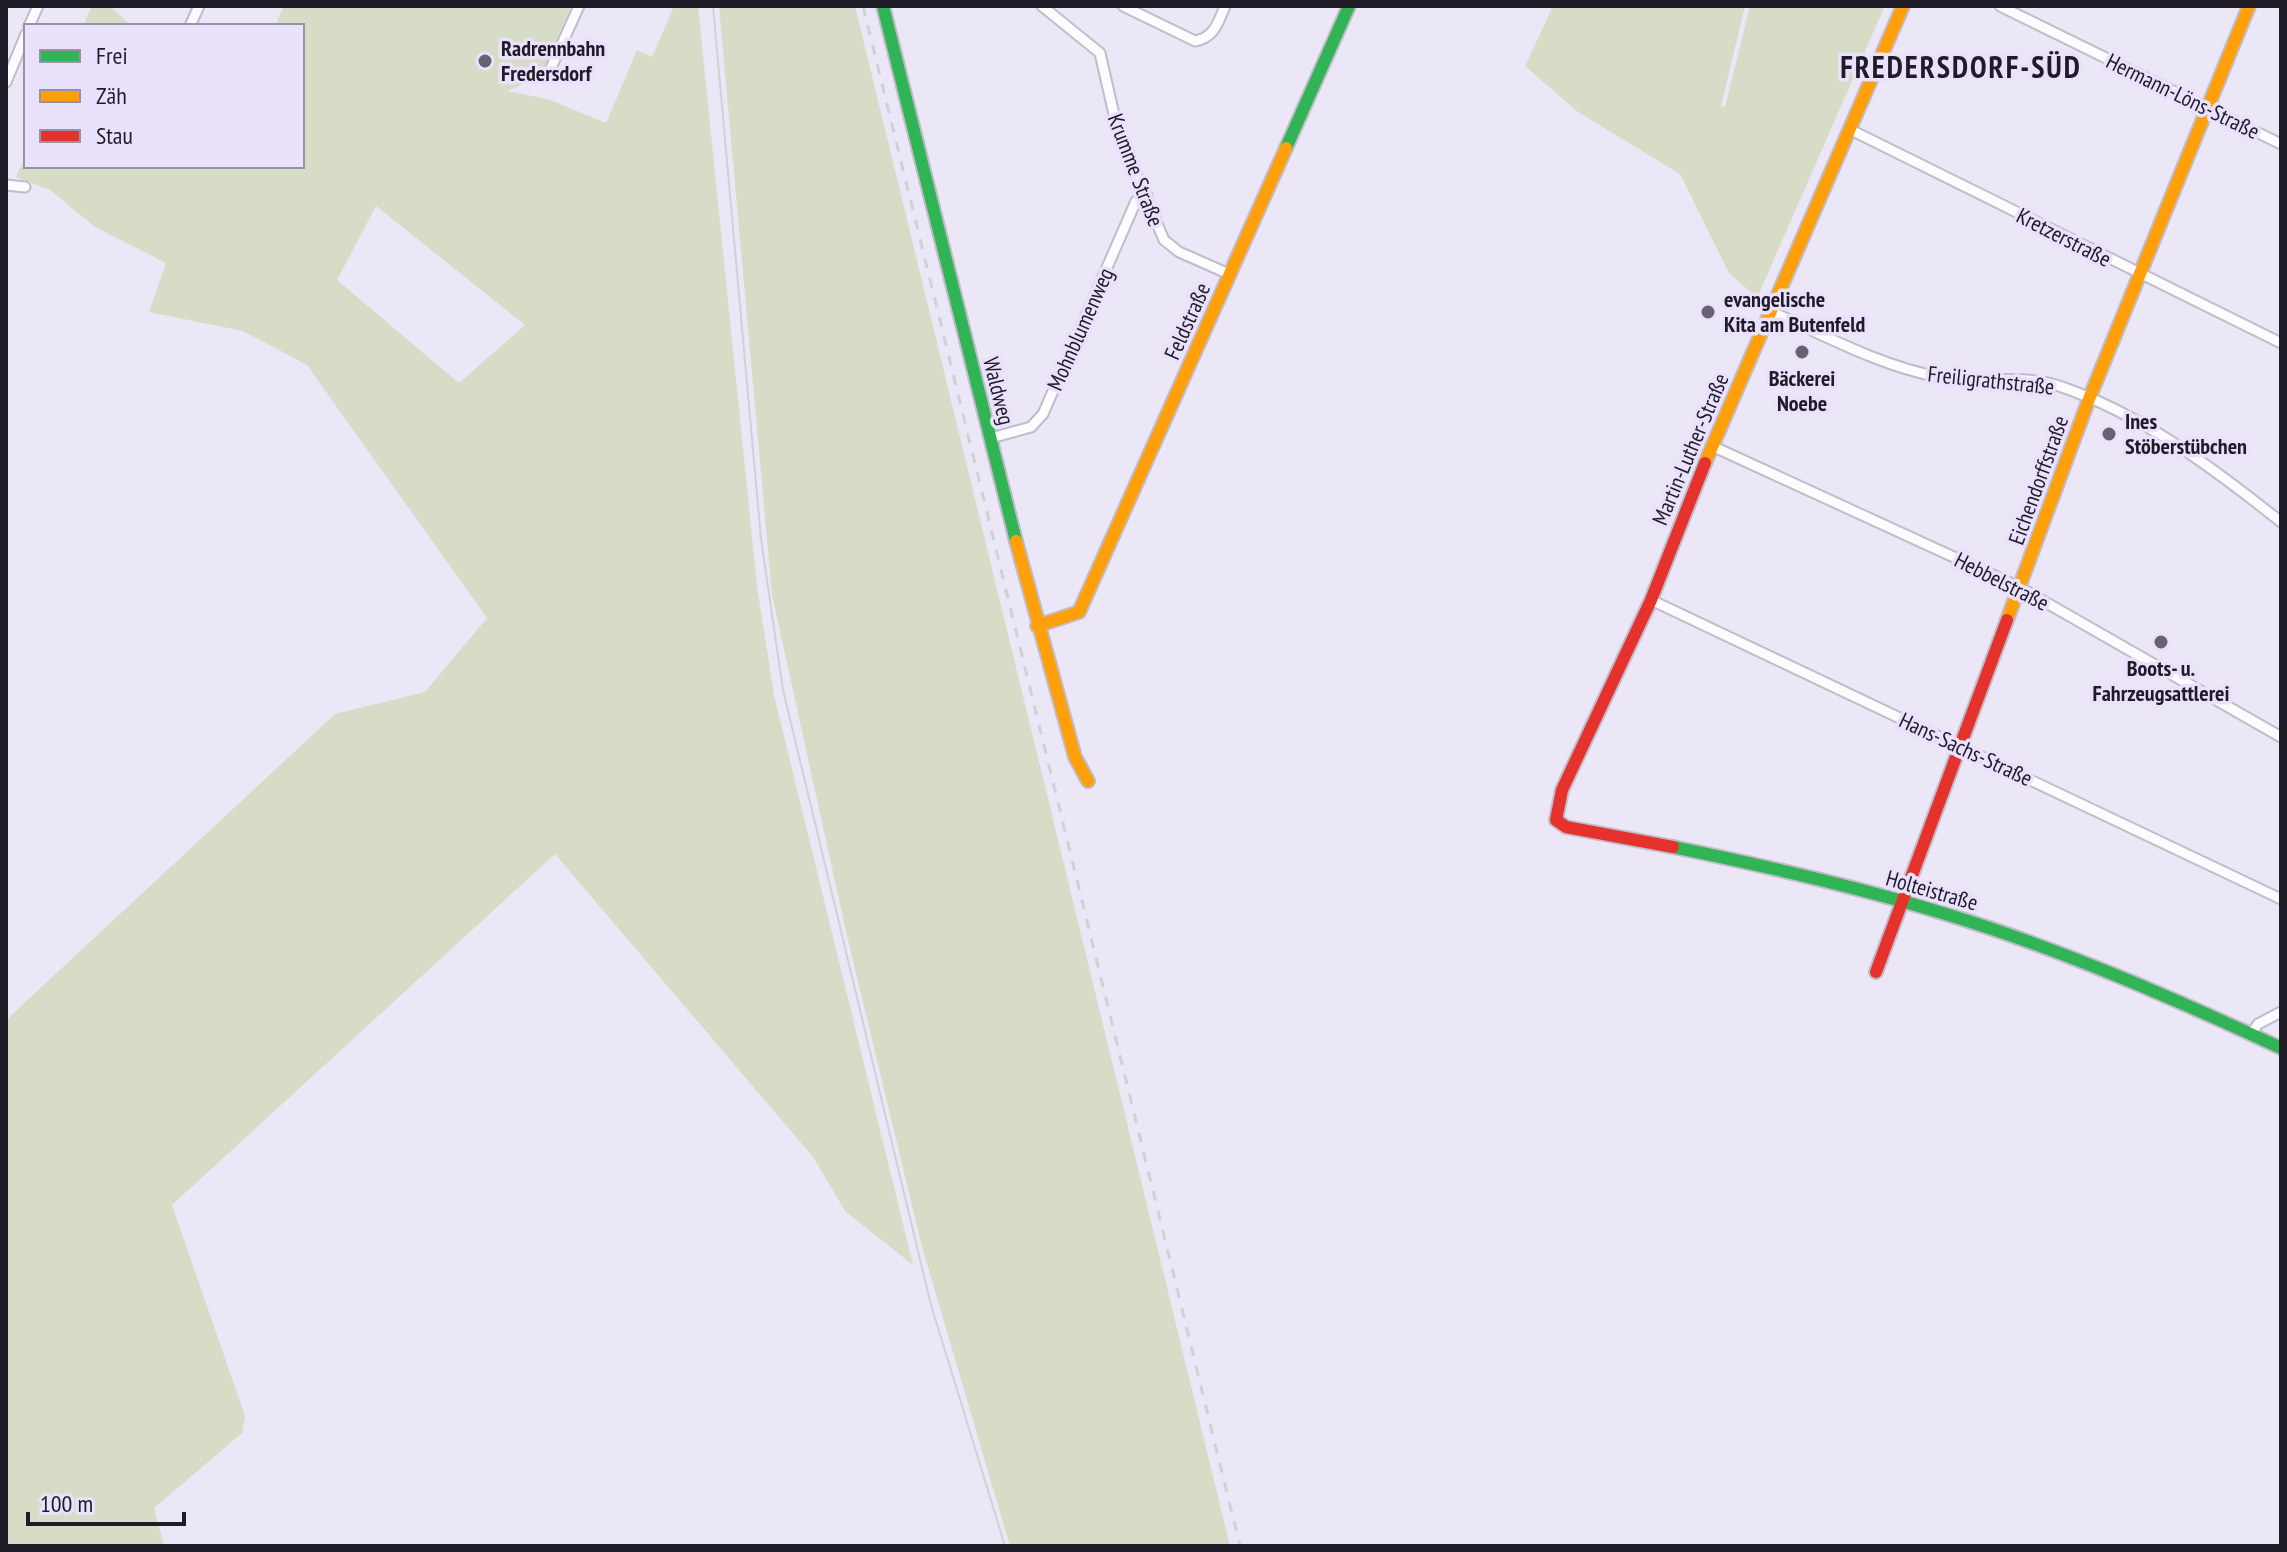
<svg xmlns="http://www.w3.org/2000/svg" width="2287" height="1552" font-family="'PT Sans Narrow',sans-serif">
	<rect width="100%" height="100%" fill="#ece7f7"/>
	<path fill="#d7dcc6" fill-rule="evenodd" d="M 92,6 L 110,6 L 131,26 L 83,26 Z
		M 284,6 L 571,6 L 540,77 L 507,91 L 548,99 L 606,123 L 637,50 L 652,57 L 674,6 L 698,6 L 757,586 L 774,695 L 913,1265 L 845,1211 L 813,1157 L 555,854 L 172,1205 L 245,1416 L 242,1433 L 154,1508 L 164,1546 L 6,1546 L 6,1020 L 335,714 L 425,692 L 487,618 L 307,365 L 243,331 L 149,312 L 166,263 L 95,227 L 50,190 L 16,177 L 26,155 L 26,166 L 302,166 L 302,26 L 275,26 ZM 376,206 L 525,325 L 459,383 L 337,280 Z
		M 719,6 L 855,6 L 1230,1546 L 1010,1546 L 922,1247 L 847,936 L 772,595 Z
		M 1553,6 L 1745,6 L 1721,106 L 1725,107 L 1750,6 L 1884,8 L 1757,298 L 1729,273 L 1680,174 L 1578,112 L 1525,66 Z"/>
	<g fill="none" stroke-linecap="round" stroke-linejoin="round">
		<g stroke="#c1bcc9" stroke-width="13">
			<path id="street" d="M 1042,6 L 1100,53 L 1118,132 L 1164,240 L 1179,252 L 1229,274
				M 1123,6 L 1195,41 C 1214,38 1218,23 1225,6
				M 2000,6 L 2281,144
				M 29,26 L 38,6
				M 190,26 L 199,6
				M 551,68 L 579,6
				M 6,82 L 26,34
				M 1849,129 L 2281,343
				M 6,185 L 25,187
				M 1770,311 C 1824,335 1880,366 1939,377 C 1978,385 2021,373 2059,386 C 2142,414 2213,468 2281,522
				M 991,438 L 1031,427 L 1043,414 L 1136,201 L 1147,196
				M 1712,446 L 2019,587 L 2281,737
				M 1651,600 L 2281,899
				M 2251,1034 L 2258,1024 L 2281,1012"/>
		</g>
		<g stroke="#c1bcc9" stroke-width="16">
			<path id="fast" d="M 883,6 L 1016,541
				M 1286,148 L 1349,6
				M 1673,847 C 1766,866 1859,887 1949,915 C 2063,950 2173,998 2281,1048"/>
		</g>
		<g stroke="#c1bcc9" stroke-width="16">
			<path id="slow" d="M 1705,463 L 1903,6
				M 1016,541 L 1075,757 L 1088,781
				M 2007,620 L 2089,399 L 2249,6
				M 1037,626 L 1079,612 L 1286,148"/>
		</g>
		<g stroke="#c1bcc9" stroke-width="16">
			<path id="jam" d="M 1673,847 L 1566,827 L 1556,820 L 1562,790 L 1651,600 L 1705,463
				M 1876,972 L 2007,620"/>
		</g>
		<use href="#street" stroke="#fcfbfe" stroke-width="9"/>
		<use href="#fast" stroke="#30b455" stroke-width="12"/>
		<use href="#slow" stroke="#ff9f0a" stroke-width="12"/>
		<use href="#jam" stroke="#e5322d" stroke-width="12"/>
		<path stroke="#d2d0d5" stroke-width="2" d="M 713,6 L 761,539 L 783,690 L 931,1305 L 1005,1546"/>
		<path stroke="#d2d0d5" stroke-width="3" stroke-dasharray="10 10" stroke-linecap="butt" d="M 863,6 L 1240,1546"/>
	</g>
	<g fill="#676270" stroke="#eae1fd" stroke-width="3">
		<circle cx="485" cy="61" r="8"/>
		<circle cx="1708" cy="312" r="8"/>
		<circle cx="1802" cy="352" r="8"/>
		<circle cx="2109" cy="434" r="8"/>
		<circle cx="2161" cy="642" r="8"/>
	</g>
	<g text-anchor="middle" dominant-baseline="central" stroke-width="7" stroke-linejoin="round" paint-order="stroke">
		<g font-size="22" font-weight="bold" fill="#1f1b27" stroke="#eae1fd" text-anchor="start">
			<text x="501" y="48">Radrennbahn<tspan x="501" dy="25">Fredersdorf</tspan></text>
			<text x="1724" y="299">evangelische<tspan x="1724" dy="25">Kita am Butenfeld</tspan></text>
			<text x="1802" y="378" text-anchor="middle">Bäckerei<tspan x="1802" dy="25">Noebe</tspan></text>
			<text x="2125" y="421">Ines<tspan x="2125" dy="25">Stöberstübchen</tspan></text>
			<text x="2161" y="668" text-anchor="middle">Boots- u.<tspan x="2161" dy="25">Fahrzeugsattlerei</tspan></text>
		</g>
		<g font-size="22" fill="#1f1b27" stroke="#eae1fd">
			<text transform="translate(2183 96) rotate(26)">Hermann-Löns-Straße</text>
			<text transform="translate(1136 170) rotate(69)">Krumme Straße</text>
			<text transform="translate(2064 237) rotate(27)">Kretzerstraße</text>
			<text transform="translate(1187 321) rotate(-66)">Feldstraße</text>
			<text transform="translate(1080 329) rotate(-66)">Mohnblumenweg</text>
			<text transform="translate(1991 380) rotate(6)">Freiligrathstraße</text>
			<text transform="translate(999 391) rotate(76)">Waldweg</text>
			<text transform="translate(1690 449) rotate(-67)">Martin-Luther-Straße</text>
			<text transform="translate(2038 480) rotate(-70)">Eichendorffstraße</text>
			<text transform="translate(2002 581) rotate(27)">Hebbelstraße</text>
			<text transform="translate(1966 749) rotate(25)">Hans-Sachs-Straße</text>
			<text transform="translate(1932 890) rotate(16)">Holteistraße</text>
		</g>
		<g font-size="30" font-weight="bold" letter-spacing="2" fill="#1f1b27" stroke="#eae1fd">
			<text x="1961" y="66">FREDERSDORF-SÜD</text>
		</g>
	</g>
	<rect width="2287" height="1552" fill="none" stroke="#1f1b27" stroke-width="16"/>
	<rect x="24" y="24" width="280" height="144" fill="#eae1fd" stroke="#9992a7" stroke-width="2"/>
	<rect x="40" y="50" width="40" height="12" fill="#30b455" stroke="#9992a7" stroke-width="2"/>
	<text x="96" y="64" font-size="24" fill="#1f1b27">Frei</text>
	<rect x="40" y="90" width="40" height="12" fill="#ff9f0a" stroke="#9992a7" stroke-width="2"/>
	<text x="96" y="104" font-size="24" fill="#1f1b27">Zäh</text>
	<rect x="40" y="130" width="40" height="12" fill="#e5322d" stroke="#9992a7" stroke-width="2"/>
	<text x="96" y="144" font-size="24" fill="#1f1b27">Stau</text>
	<path d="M28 1512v12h156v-12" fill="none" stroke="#1f1b27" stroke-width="4"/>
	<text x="40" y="1512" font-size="24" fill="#1f1b27" stroke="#eae1fd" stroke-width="6" paint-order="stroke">100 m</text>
</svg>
